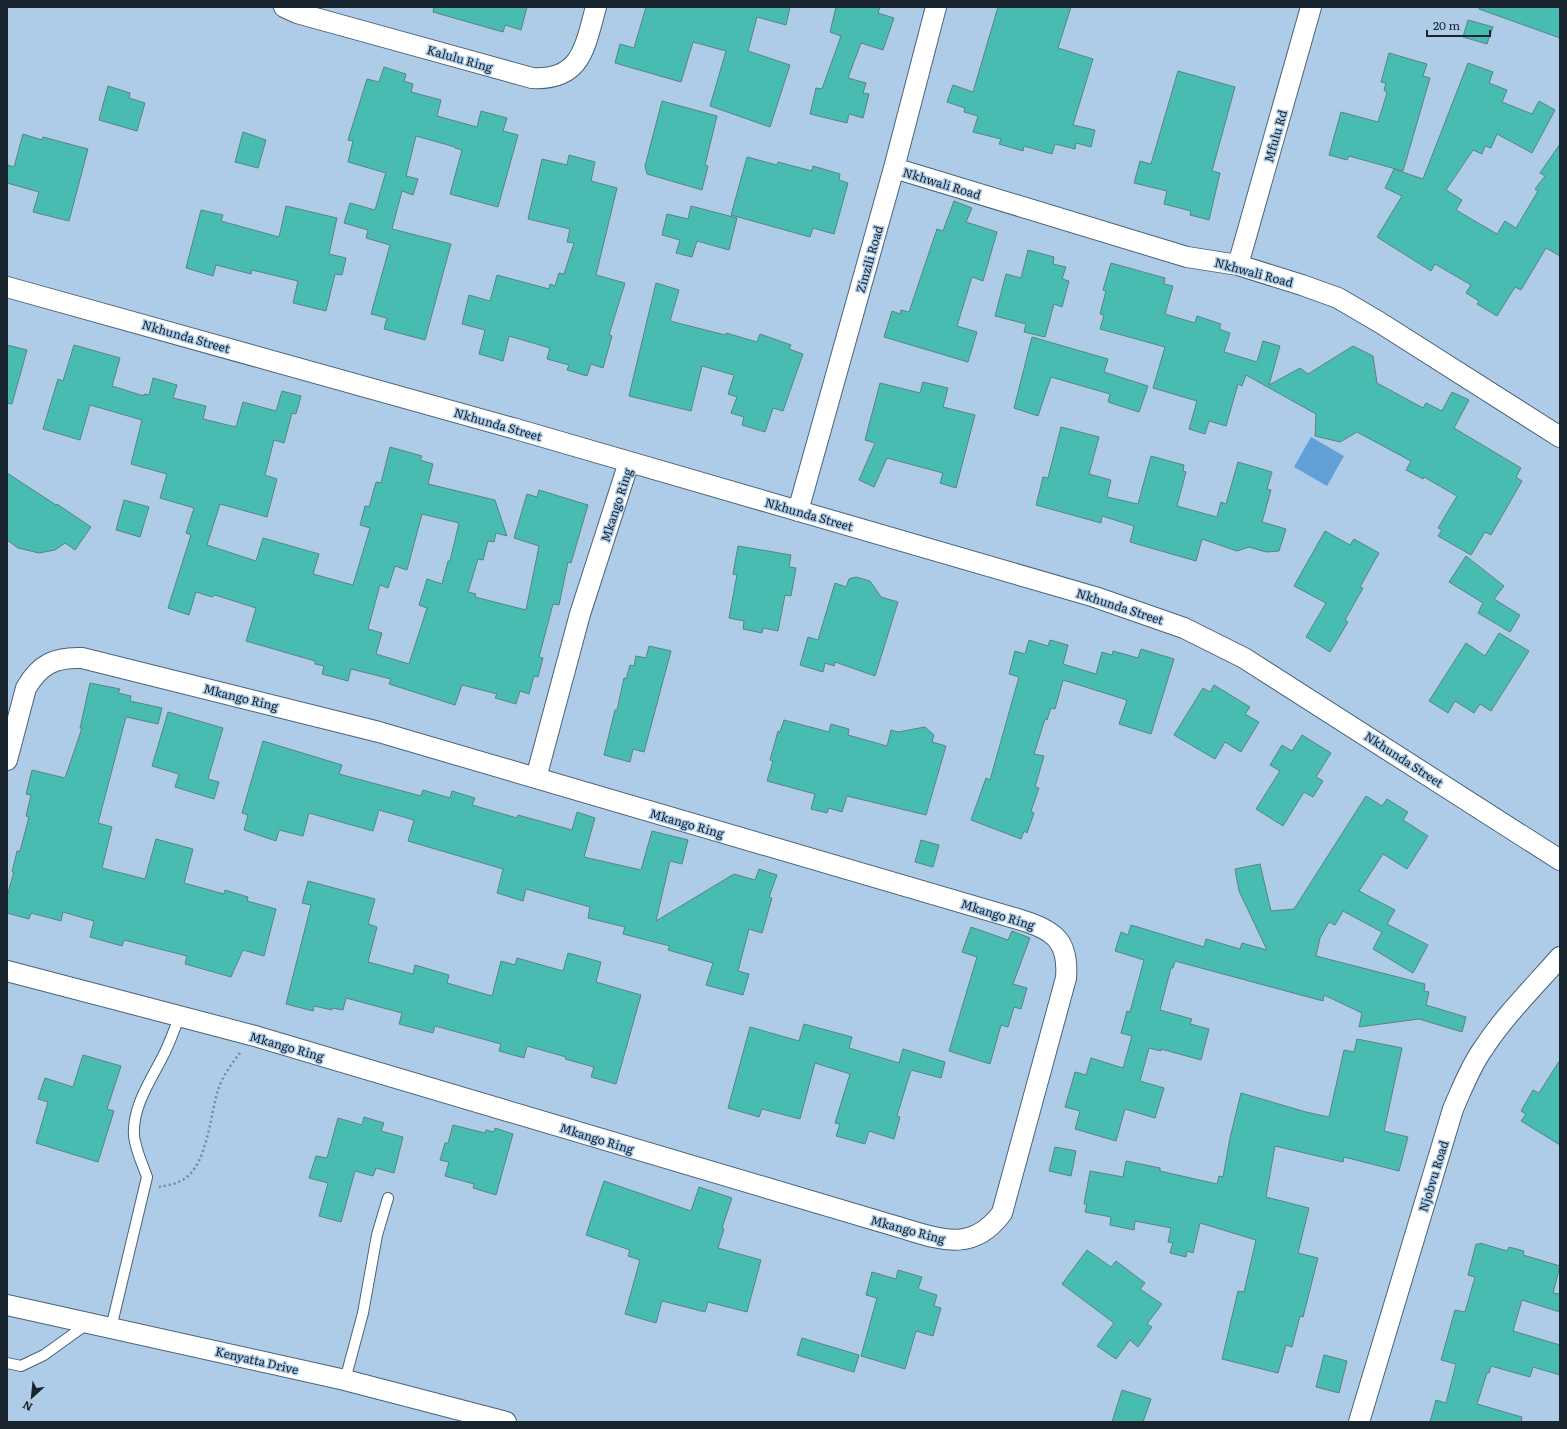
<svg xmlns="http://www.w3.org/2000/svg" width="1567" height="1429" font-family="Literata,serif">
	<rect width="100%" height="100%" fill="#aecce7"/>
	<path fill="#61a0d7" d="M 1311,437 L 1344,456 L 1327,486 L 1294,467 Z"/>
	<path fill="#49bcb1" stroke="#58857f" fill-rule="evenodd" d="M 434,7 L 527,7 L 521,30 L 505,25 L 503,32 L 433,12 Z
		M 646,7 L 790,7 L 786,25 L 757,17 L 748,51 L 790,65 L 770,127 L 710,106 L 726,51 L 693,42 L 681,82 L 615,63 L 620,44 L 634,48 Z
		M 836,7 L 880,7 L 878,13 L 894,18 L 883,50 L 861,43 L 848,78 L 866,83 L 863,93 L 869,94 L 863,118 L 849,114 L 847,123 L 810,114 L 816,88 L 822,89 L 841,36 L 830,32 Z
		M 998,7 L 1071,7 L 1058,48 L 1093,59 L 1073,125 L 1095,130 L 1091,147 L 1076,143 L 1075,149 L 1055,144 L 1052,154 L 1024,146 L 1023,151 L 999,144 L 1001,139 L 973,132 L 978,116 L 964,112 L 965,108 L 947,102 L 953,85 L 973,92 Z
		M 1479,7 L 1560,7 L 1560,38 L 1479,9 Z
		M 1468,20 L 1493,27 L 1487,44 L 1463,37 Z
		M 1389,53 L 1427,64 L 1423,76 L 1430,78 L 1403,171 L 1349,156 L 1347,160 L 1329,155 L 1341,112 L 1378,122 L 1387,93 L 1384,90 L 1386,83 L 1381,82 Z
		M 1468,63 L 1493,72 L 1489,83 L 1507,90 L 1502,102 L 1532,114 L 1539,101 L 1555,110 L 1532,153 L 1497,134 L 1491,148 L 1485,146 L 1482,154 L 1473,150 L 1446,190 L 1462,200 L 1456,210 L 1497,234 L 1505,221 L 1516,228 L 1538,191 L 1535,189 L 1545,176 L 1540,173 L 1560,144 L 1560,256 L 1546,248 L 1521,290 L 1515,287 L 1497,316 L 1477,304 L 1479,301 L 1466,293 L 1471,285 L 1435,264 L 1431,271 L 1377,237 L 1402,196 L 1385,188 L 1394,169 L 1423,179 Z
		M 384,67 L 406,74 L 404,81 L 413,84 L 411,92 L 441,100 L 437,116 L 477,127 L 481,111 L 507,118 L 503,131 L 518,135 L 498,207 L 450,194 L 462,150 L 455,148 L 455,147 L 416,136 L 406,176 L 418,179 L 413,195 L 402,191 L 392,229 L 451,244 L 425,340 L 384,329 L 387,318 L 371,314 L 390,245 L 366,238 L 368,230 L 344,223 L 350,203 L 375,210 L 385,175 L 386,173 L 348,162 L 353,141 L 348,140 L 367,79 L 379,82 Z
		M 1178,71 L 1235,87 L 1212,171 L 1220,173 L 1209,220 L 1190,215 L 1191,211 L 1164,204 L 1167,191 L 1134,183 L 1140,161 L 1151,164 Z
		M 108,86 L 130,93 L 129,98 L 145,103 L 137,131 L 99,120 Z
		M 662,101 L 717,116 L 705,165 L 708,166 L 702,190 L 647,174 L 645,166 Z
		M 243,132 L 266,140 L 258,168 L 235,162 Z
		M 23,134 L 42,140 L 43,137 L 88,149 L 69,221 L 33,212 L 39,192 L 7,183 L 7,165 L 14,167 Z
		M 569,155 L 595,162 L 591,181 L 617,188 L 596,275 L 625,283 L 609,335 L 612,336 L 603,368 L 591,364 L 587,376 L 567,370 L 569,365 L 547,359 L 550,348 L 509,336 L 503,361 L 479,354 L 485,330 L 462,324 L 469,295 L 490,301 L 497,275 L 549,289 L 550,284 L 555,286 L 559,273 L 564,274 L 574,243 L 567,242 L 570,229 L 528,219 L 542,159 L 567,165 Z
		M 747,157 L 777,165 L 778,162 L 812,171 L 813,166 L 840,174 L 839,180 L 848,183 L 834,234 L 813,228 L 810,237 L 731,215 Z
		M 954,201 L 972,208 L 966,222 L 997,232 L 983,281 L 972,277 L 957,326 L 977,332 L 968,362 L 884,337 L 892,311 L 900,314 L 901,310 L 909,312 L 937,229 L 943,231 Z
		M 286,206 L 337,218 L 329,254 L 346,258 L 342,275 L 335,274 L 326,311 L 293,303 L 298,281 L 252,270 L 251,274 L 216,265 L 213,276 L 186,268 L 201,210 L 223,215 L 221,221 L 279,237 Z
		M 691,206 L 737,218 L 729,250 L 697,241 L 692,257 L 676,253 L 680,240 L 662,235 L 667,214 L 688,219 Z
		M 1028,250 L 1054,257 L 1053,264 L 1066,267 L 1062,279 L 1069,281 L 1062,307 L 1054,304 L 1045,337 L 1024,332 L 1026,324 L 995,316 L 1006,274 L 1021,278 Z
		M 1111,263 L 1165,278 L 1164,284 L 1173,286 L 1165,314 L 1195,323 L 1197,316 L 1221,324 L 1219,329 L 1230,333 L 1224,352 L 1257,362 L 1263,341 L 1280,346 L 1269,385 L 1300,368 L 1308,374 L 1353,346 L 1373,356 L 1377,383 L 1423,408 L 1426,403 L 1442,411 L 1452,392 L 1469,400 L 1454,428 L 1521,468 L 1516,477 L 1522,481 L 1491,535 L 1485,532 L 1471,555 L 1438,536 L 1442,530 L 1438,528 L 1457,496 L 1424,477 L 1423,479 L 1406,470 L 1411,461 L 1357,432 L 1340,442 L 1315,436 L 1316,414 L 1246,375 L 1242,386 L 1238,384 L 1226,426 L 1209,421 L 1205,434 L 1189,429 L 1197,401 L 1153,388 L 1165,347 L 1100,329 L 1104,315 L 1100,314 L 1106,291 L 1103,290 Z
		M 656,283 L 679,290 L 670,321 L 725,335 L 726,333 L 757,342 L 760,334 L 791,345 L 789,349 L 803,354 L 783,411 L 773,408 L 765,432 L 742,425 L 744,417 L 731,413 L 737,397 L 728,394 L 734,375 L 702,366 L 691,411 L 629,396 Z
		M 1032,337 L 1108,359 L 1104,372 L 1148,386 L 1139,412 L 1108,402 L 1110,394 L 1051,377 L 1038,416 L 1014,408 Z
		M 7,345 L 27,350 L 12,404 L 7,403 Z
		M 74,345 L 120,358 L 112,386 L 144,396 L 144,394 L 149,395 L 153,378 L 177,385 L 173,398 L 206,406 L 203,419 L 236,427 L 243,402 L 276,411 L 282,391 L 301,396 L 296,414 L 292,413 L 284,443 L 274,440 L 265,475 L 277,479 L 267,517 L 220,504 L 207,545 L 256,561 L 263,538 L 319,554 L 313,574 L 353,585 L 370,528 L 360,525 L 365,506 L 369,507 L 376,482 L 381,483 L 390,447 L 422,456 L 420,460 L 433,464 L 428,484 L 495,500 L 507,536 L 496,533 L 494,542 L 488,541 L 483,560 L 478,559 L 468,592 L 476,594 L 475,597 L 526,610 L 539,546 L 514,538 L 527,494 L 537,497 L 539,490 L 588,505 L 571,563 L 568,562 L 559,605 L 553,604 L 539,657 L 543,658 L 538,677 L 534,676 L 529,694 L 520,691 L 516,704 L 495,698 L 497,694 L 462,685 L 455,705 L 389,684 L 391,679 L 351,669 L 348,681 L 322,674 L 324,666 L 315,664 L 315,661 L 246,641 L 256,608 L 215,595 L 212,597 L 196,592 L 189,615 L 168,608 L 191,535 L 186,533 L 194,508 L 160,498 L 167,474 L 131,464 L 142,420 L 90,405 L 80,440 L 43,429 L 58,379 L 63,381 ZM 422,514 L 459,523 L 450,561 L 448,561 L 442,584 L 427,579 L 419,605 L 427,608 L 409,664 L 376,654 L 382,633 L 368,629 L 380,585 L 388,588 L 395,566 L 407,570 Z
		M 923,382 L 948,388 L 943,407 L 975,415 L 956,488 L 940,483 L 943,473 L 887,458 L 874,487 L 859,480 L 875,443 L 865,440 L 880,383 L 920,393 Z
		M 1061,427 L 1099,437 L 1089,474 L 1111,480 L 1107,497 L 1138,504 L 1151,456 L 1184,465 L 1183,471 L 1186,472 L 1177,506 L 1217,517 L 1221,502 L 1226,504 L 1238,462 L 1272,472 L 1267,489 L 1271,490 L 1262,522 L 1286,529 L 1279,551 L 1266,552 L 1249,547 L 1237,551 L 1202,539 L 1196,561 L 1130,542 L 1134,526 L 1102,516 L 1101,523 L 1036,505 L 1043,477 L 1048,478 Z
		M 7,473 L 56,505 L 57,504 L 91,527 L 75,550 L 65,543 L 55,550 L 39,553 L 18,548 L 7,540 Z
		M 124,500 L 149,507 L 140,537 L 116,530 Z
		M 1325,531 L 1350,545 L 1354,539 L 1379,553 L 1360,587 L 1363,588 L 1345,620 L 1348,622 L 1330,652 L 1306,637 L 1326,603 L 1294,586 Z
		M 738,546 L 791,555 L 789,567 L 796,568 L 791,596 L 785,595 L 778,631 L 763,628 L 762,633 L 743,629 L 744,621 L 729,618 L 737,575 L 733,574 Z
		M 1466,556 L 1504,586 L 1494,599 L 1520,615 L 1510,632 L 1478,613 L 1483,603 L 1449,582 Z
		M 856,577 L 870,581 L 881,597 L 898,602 L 875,676 L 835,662 L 834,666 L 825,663 L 823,672 L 800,665 L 808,637 L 818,640 L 835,583 L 846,587 L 849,579 Z
		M 1499,633 L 1529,651 L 1491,711 L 1480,704 L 1474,713 L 1455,701 L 1448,713 L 1429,701 L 1466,643 L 1485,656 Z
		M 1029,640 L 1048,646 L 1050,640 L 1068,645 L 1063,664 L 1096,674 L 1102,652 L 1112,655 L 1113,651 L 1138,658 L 1141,649 L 1174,659 L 1151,734 L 1119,724 L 1127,700 L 1063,680 L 1055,709 L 1051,708 L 1047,720 L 1045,719 L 1034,754 L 1044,756 L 1035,787 L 1039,788 L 1031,811 L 1034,813 L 1027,833 L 1024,831 L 1021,839 L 971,820 L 986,778 L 990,780 L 1019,677 L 1009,674 L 1015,651 L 1025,654 Z
		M 649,646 L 671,651 L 644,752 L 633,749 L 630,762 L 604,755 L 615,710 L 617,710 L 624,678 L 626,679 L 630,665 L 634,666 L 636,656 L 646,658 Z
		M 90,683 L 120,689 L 118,693 L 131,696 L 130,701 L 162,708 L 158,724 L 126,717 L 98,823 L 112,827 L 102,868 L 145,879 L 156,839 L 193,849 L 184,883 L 224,894 L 225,890 L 248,897 L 247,901 L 276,909 L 264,956 L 243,950 L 231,977 L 185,964 L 187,956 L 124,940 L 122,946 L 90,937 L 94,921 L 63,912 L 61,921 L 31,913 L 29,919 L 7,913 L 7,896 L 14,872 L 12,872 L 17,851 L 20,851 L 29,817 L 26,816 L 31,795 L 26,794 L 32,770 L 65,778 L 82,728 L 80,728 Z
		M 1214,685 L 1250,707 L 1245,714 L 1259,722 L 1241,752 L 1225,742 L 1215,759 L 1174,735 L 1203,688 L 1210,692 Z
		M 168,712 L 223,728 L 208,779 L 219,782 L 214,799 L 175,787 L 179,774 L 152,766 Z
		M 784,720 L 829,732 L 831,724 L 849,729 L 848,735 L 887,746 L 891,730 L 898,732 L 925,727 L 934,735 L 932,742 L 946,746 L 926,815 L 847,796 L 842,812 L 829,808 L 827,813 L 811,809 L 815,794 L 767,781 L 773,761 L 770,760 L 778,731 L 780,732 Z
		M 1302,735 L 1331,753 L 1316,777 L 1323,781 L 1313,797 L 1304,792 L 1283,826 L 1256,809 L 1280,771 L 1270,765 L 1282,745 L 1292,751 Z
		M 263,741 L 342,765 L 339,774 L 421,796 L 423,790 L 450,798 L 452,791 L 475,798 L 472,805 L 517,818 L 518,815 L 572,830 L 577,812 L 595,818 L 584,857 L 641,870 L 652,831 L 688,840 L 682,864 L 670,861 L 656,921 L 734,874 L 755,880 L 759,869 L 777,875 L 769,897 L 772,898 L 762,933 L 749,929 L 738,971 L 749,974 L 743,995 L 706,985 L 713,963 L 668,950 L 670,946 L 623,934 L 625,927 L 588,918 L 590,907 L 526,889 L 523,901 L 497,893 L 503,869 L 408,841 L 414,820 L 379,810 L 373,831 L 309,813 L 303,836 L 279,830 L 276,841 L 244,830 L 248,815 L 242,813 Z
		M 1366,796 L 1382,806 L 1387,799 L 1408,812 L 1403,820 L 1428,836 L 1407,869 L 1383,854 L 1359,891 L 1395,910 L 1387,924 L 1428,945 L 1413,973 L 1373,949 L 1382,932 L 1343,911 L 1335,925 L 1329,922 L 1320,938 L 1316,956 L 1425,984 L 1424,991 L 1429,992 L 1426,1005 L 1466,1017 L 1462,1032 L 1419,1019 L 1359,1027 L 1362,1013 L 1324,995 L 1323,1001 L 1175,961 L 1173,968 L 1171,968 L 1160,1010 L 1192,1019 L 1190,1024 L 1209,1029 L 1201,1060 L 1161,1049 L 1161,1051 L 1149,1048 L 1140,1081 L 1164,1088 L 1155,1118 L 1125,1109 L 1116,1141 L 1075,1129 L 1080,1111 L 1065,1107 L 1075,1072 L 1086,1075 L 1091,1058 L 1123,1068 L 1132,1036 L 1121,1033 L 1127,1011 L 1130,1012 L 1144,960 L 1115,951 L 1121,932 L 1128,935 L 1131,925 L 1204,947 L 1206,939 L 1240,949 L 1242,943 L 1267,950 L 1239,891 L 1235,869 L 1260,864 L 1271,911 L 1294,909 Z
		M 921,840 L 939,845 L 933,867 L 915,862 Z
		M 308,881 L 375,899 L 368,924 L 377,927 L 368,962 L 413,974 L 415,965 L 449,975 L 447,983 L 492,996 L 501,961 L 515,965 L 517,958 L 563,971 L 568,953 L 601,962 L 596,982 L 641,995 L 616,1084 L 591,1077 L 594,1067 L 565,1059 L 566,1057 L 527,1046 L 524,1058 L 499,1051 L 501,1044 L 435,1026 L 433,1033 L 399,1024 L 402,1013 L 346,998 L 343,1010 L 332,1008 L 332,1010 L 314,1006 L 313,1011 L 286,1004 L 311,905 L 302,903 Z
		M 971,927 L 1008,940 L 1012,931 L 1030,938 L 1013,984 L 1027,988 L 1021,1009 L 1014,1007 L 1008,1027 L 1001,1025 L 990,1064 L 949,1051 L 977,957 L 962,952 Z
		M 804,1024 L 852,1037 L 849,1048 L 899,1063 L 903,1049 L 945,1062 L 941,1078 L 911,1070 L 897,1116 L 900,1117 L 894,1139 L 869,1131 L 865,1144 L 836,1136 L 840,1124 L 835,1123 L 850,1074 L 815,1063 L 800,1119 L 762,1109 L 759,1117 L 728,1108 L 750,1027 L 799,1041 Z
		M 1357,1039 L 1402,1048 L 1384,1131 L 1408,1137 L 1399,1171 L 1344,1157 L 1343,1162 L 1275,1146 L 1266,1197 L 1309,1208 L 1298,1253 L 1318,1258 L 1303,1317 L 1300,1316 L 1292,1347 L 1286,1345 L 1278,1373 L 1222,1359 L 1238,1291 L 1244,1292 L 1256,1240 L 1200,1223 L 1193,1253 L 1187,1251 L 1186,1257 L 1170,1253 L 1173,1243 L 1168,1242 L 1171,1228 L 1135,1221 L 1134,1230 L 1110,1225 L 1111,1217 L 1085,1212 L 1087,1204 L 1084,1204 L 1090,1171 L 1123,1177 L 1126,1161 L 1160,1168 L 1160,1171 L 1217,1184 L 1219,1176 L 1223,1177 L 1230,1138 L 1241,1093 L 1306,1112 L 1329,1117 L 1344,1050 L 1354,1052 Z
		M 83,1055 L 121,1066 L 107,1109 L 114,1111 L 98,1162 L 36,1143 L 48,1102 L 38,1099 L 45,1078 L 73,1087 Z
		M 1560,1060 L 1560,1145 L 1521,1121 L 1526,1114 L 1521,1111 L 1533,1090 L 1539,1093 Z
		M 364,1117 L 384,1123 L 381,1131 L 403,1137 L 394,1173 L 376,1168 L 373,1176 L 355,1171 L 341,1222 L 319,1216 L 328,1183 L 309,1178 L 316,1156 L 327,1158 L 338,1118 L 362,1125 Z
		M 453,1125 L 485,1133 L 486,1130 L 494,1132 L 495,1128 L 513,1134 L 496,1195 L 473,1188 L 474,1184 L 445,1176 L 449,1162 L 440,1160 L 445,1143 L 448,1143 Z
		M 1055,1147 L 1076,1151 L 1071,1176 L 1049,1171 Z
		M 604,1181 L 691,1211 L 699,1187 L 732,1198 L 722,1228 L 724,1229 L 718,1248 L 761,1260 L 747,1312 L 708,1302 L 705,1312 L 662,1301 L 656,1323 L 625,1314 L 640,1260 L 628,1256 L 630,1250 L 586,1235 Z
		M 1480,1243 L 1507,1251 L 1509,1247 L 1524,1251 L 1523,1255 L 1560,1266 L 1553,1293 L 1560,1294 L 1560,1312 L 1522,1300 L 1513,1331 L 1560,1345 L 1560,1375 L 1533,1367 L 1530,1377 L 1491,1366 L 1489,1373 L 1487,1373 L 1477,1404 L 1522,1417 L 1521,1422 L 1430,1422 L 1436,1400 L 1446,1403 L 1456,1364 L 1441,1360 L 1455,1310 L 1465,1312 L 1475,1277 L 1468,1275 L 1476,1244 L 1480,1244 Z
		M 1087,1250 L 1111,1267 L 1116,1261 L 1145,1283 L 1140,1289 L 1162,1304 L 1147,1324 L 1152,1327 L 1138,1347 L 1130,1340 L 1116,1359 L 1097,1346 L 1114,1323 L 1062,1284 Z
		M 898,1270 L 922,1277 L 918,1289 L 937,1295 L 934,1306 L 941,1308 L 933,1336 L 916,1331 L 905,1369 L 861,1356 L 877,1298 L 866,1295 L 872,1272 L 896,1279 Z
		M 802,1338 L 859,1355 L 854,1372 L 797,1355 Z
		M 1324,1355 L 1347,1361 L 1339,1393 L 1316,1387 Z
		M 1122,1390 L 1151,1399 L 1143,1422 L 1112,1422 Z"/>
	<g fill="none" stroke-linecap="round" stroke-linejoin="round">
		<g stroke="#48637b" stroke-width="12">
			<path id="lane" d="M 111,1328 L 147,1177 C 142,1163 136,1151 134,1136 C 132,1108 150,1081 162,1058 C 169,1045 174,1030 180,1015
				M 7,1363 L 21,1366 L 44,1355 L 87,1324
				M 345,1380 L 363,1313 L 377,1235 L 388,1198"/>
		</g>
		<g stroke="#48637b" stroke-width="22">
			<path id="street" d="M 284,7 L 297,13 L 532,78 C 582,81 585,46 596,7
				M 894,168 L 1187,257 L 1238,265 L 1302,285 L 1338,298 L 1379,322 L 1560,437
				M 1238,265 L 1311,7
				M 7,287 L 516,429 L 1095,597 L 1184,628 L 1244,658 L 1560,860
				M 798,511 L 894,168 L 936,7
				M 7,760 L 26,688 C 40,664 55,657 82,658 L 379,732 L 1021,920 C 1054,930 1069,941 1066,978 L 1002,1213 C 971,1255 937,1238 895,1226 L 255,1036 L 7,971
				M 536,778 L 580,614 L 629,462
				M 7,1305 L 345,1380 L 506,1422
				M 1359,1422 L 1453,1109 C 1462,1089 1470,1067 1483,1049 C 1505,1015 1534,987 1560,957"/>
		</g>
		<path stroke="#72899e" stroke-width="2.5" stroke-dasharray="2 3" stroke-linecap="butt" d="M 159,1187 C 169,1185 181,1183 188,1176 C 207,1160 211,1113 218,1090 C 222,1077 232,1063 240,1053"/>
		<use href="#lane" stroke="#fff" stroke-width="10"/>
		<use href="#street" stroke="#fff" stroke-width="20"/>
	</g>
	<g text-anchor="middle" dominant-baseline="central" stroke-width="3" stroke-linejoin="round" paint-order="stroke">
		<g font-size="12" fill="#18242e" stroke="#aecce7">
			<text transform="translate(460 58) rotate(16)">Kalulu Ring</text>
			<text transform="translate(1275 136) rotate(-74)">Mfulu Rd</text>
			<text transform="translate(942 183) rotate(17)">Nkhwali Road</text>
			<text transform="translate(869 259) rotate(-74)">Zinzili Road</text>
			<text transform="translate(1254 272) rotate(15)">Nkhwali Road</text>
			<text transform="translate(186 336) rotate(16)">Nkhunda Street</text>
			<text transform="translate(498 424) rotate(16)">Nkhunda Street</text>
			<text transform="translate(616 505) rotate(-72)">Mkango Ring</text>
			<text transform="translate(809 514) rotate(16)">Nkhunda Street</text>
			<text transform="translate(1120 606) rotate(18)">Nkhunda Street</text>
			<text transform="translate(241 697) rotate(14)">Mkango Ring</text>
			<text transform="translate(1404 759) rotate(33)">Nkhunda Street</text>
			<text transform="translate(687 823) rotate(16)">Mkango Ring</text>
			<text transform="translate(998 914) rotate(17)">Mkango Ring</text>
			<text transform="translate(287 1046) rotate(16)">Mkango Ring</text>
			<text transform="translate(597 1138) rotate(17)">Mkango Ring</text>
			<text transform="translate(1433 1176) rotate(-73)">Njobvu Road</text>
			<text transform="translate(908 1229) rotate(15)">Mkango Ring</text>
			<text transform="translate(257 1360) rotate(13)">Kenyatta Drive</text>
		</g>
	</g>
	<rect width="1567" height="1429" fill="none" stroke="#18242e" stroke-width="16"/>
	<g transform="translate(32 1397) rotate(207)" stroke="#aecce7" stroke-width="3" paint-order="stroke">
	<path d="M0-3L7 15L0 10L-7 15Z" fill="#18242e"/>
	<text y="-6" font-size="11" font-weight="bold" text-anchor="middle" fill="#18242e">N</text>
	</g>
	<path d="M1427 30v6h63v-6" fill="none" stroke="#18242e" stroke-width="2"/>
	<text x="1433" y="30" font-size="12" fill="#18242e" stroke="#aecce7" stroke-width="3" paint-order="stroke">20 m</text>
</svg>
